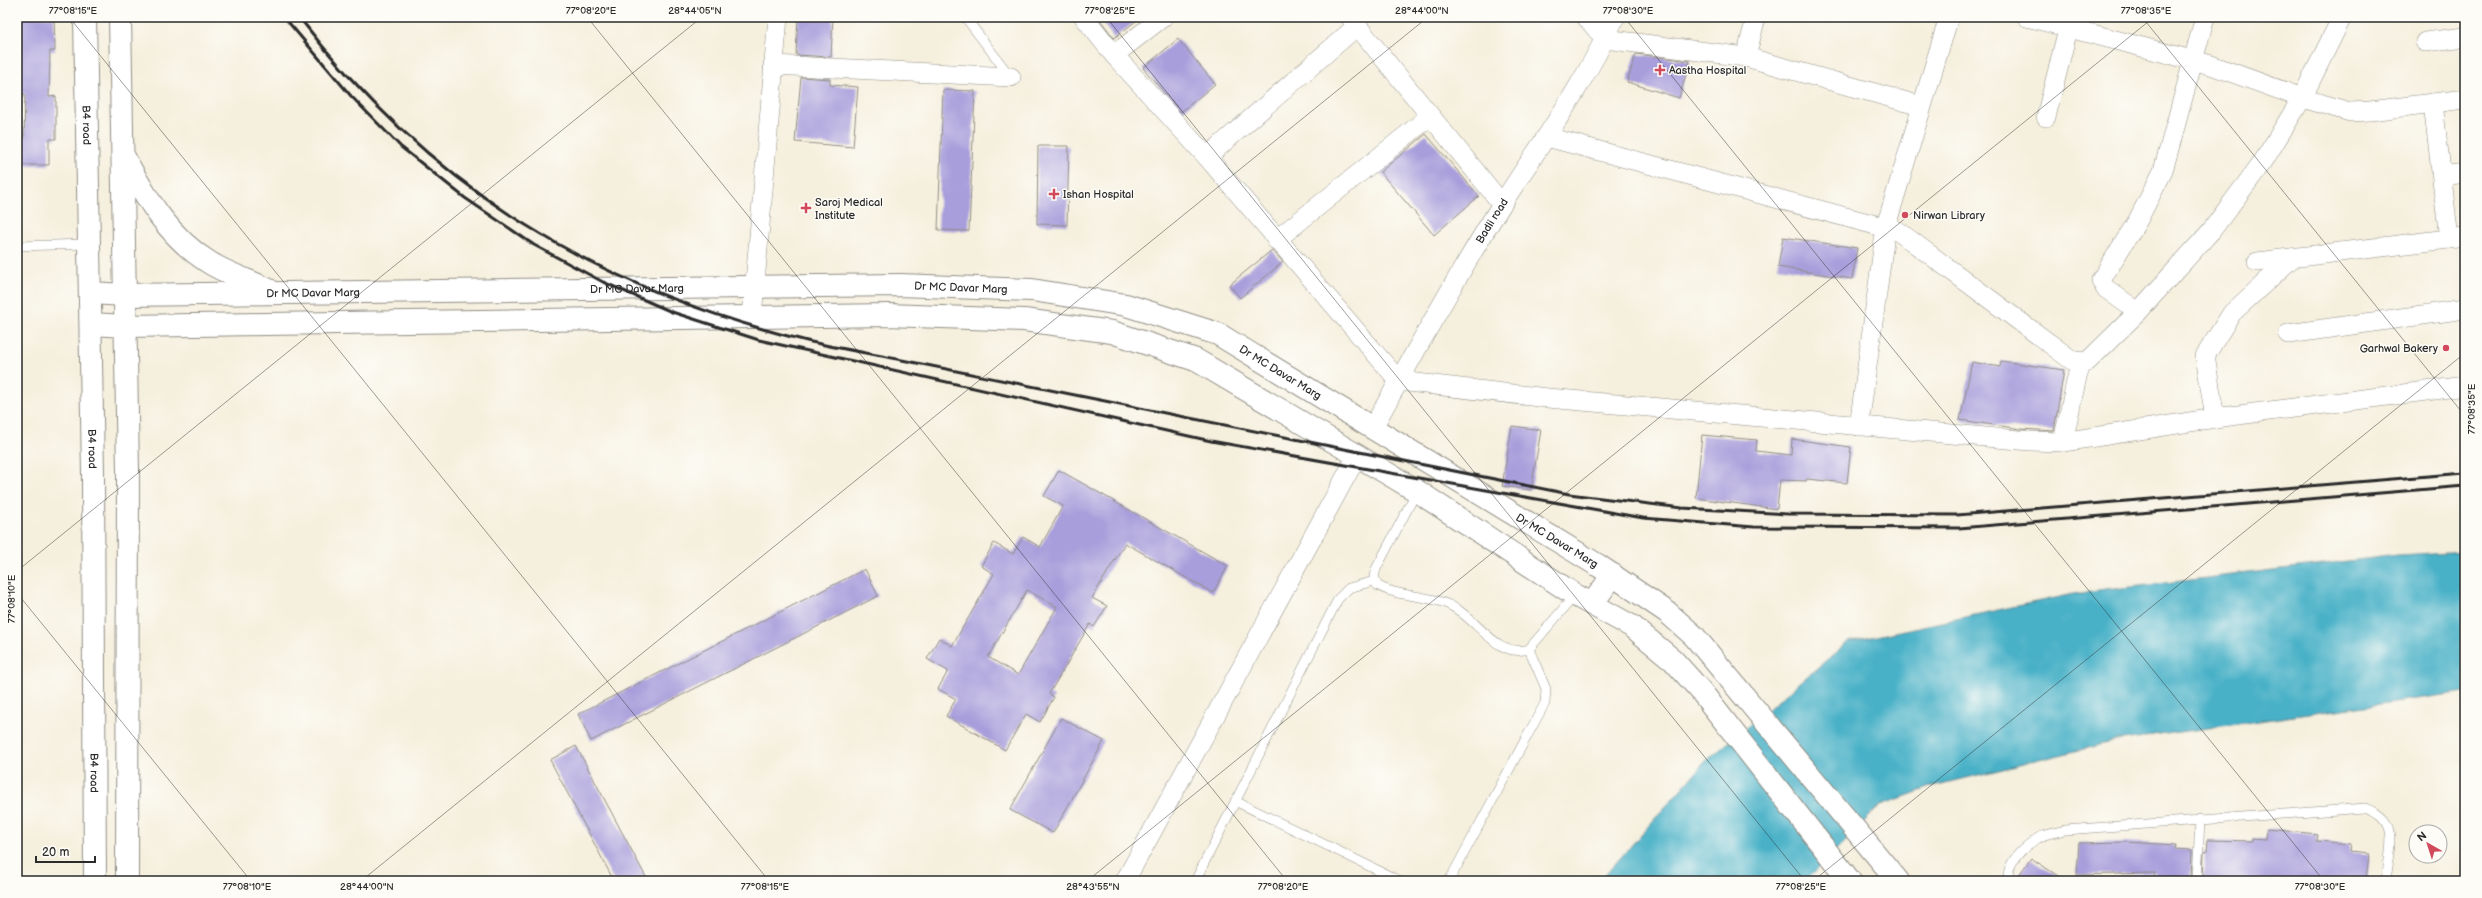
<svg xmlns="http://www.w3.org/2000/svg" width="2482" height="898" font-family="'Balsamiq Sans',sans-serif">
	<rect width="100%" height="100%" fill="#fdfcf7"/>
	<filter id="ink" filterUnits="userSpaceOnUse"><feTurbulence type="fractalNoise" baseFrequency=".025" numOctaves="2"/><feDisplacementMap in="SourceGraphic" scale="8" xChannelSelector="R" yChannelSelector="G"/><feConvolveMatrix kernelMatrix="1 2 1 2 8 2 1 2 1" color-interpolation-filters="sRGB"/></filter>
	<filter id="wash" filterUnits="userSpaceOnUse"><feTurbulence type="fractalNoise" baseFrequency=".012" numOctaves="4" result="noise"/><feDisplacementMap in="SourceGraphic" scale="16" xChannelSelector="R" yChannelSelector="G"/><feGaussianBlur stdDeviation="0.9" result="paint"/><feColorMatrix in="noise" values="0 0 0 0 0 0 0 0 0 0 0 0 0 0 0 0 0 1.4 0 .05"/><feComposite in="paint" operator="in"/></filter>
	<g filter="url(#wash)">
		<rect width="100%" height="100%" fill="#f5efdd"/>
		<path fill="#48b1c7" stroke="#3a6e79" d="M 2465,551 L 2465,692 L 2116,741 L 1934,786 L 1881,805 L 1805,881 L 1600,881 L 1704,763 L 1848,642 L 2073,594 L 2398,555 Z"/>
		<g id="blocks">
			<path fill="#a89edb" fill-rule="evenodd" d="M 17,17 L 54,17 L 55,51 L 50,51 L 49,97 L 56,96 L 56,139 L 49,139 L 49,165 L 17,165 L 17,141 L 24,140 L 25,94 L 17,94 Z
				M 798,17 L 833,17 L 831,57 L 796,55 Z
				M 1098,17 L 1141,17 L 1114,38 Z
				M 1178,39 L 1215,84 L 1181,112 L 1143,68 Z
				M 1636,54 L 1690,61 L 1679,98 L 1627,82 Z
				M 801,77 L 830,79 L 830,85 L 858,87 L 853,147 L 795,142 Z
				M 943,90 L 975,91 L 969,231 L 938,230 Z
				M 1426,134 L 1479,196 L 1434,235 L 1380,172 Z
				M 1038,146 L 1069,146 L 1067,225 L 1037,224 Z
				M 1783,237 L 1857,248 L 1852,279 L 1778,267 Z
				M 1272,250 L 1283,262 L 1240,298 L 1229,285 Z
				M 2001,361 L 2064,370 L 2054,431 L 2021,429 L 1960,420 L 1972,362 L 2000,367 Z
				M 1512,426 L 1541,430 L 1531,490 L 1502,486 Z
				M 1702,435 L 1757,440 L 1756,451 L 1791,455 L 1792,439 L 1851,447 L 1847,483 L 1807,479 L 1806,481 L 1780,480 L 1777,509 L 1696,498 Z
				M 1059,470 L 1228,566 L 1213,593 L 1125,543 L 1092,598 L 1107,606 L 1094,627 L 1090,624 L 1049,694 L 1054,697 L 1040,722 L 1026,714 L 1005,750 L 946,716 L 956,699 L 938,689 L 948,671 L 927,659 L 939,638 L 952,646 L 994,574 L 981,566 L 994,543 L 1013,554 L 1023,537 L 1040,547 L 1063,506 L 1044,496 ZM 1027,590 L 1057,607 L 1018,675 L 988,657 Z
				M 865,569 L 878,596 L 591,741 L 578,714 Z
				M 1061,718 L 1104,741 L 1053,833 L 1010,810 Z
				M 576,746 L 648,881 L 614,881 L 550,760 Z
				M 2266,829 L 2318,834 L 2317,841 L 2351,844 L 2350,852 L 2369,854 L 2366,881 L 2203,881 L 2204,851 L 2207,851 L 2208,840 L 2252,841 L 2252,838 L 2265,839 Z
				M 2127,842 L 2176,845 L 2175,849 L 2192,850 L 2191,881 L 2154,881 L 2155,873 L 2077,875 L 2079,843 Z
				M 2031,858 L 2058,876 L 2066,881 L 2027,881 L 2019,875 Z"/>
		</g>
	</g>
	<g filter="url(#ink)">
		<use href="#blocks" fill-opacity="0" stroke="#908d84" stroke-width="1"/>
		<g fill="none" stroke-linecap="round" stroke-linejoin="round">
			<g stroke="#908d84" stroke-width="10">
				<path id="service" d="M 965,17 L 1010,76
					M 17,246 L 89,244
					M 1417,491 L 1376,569 L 1374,576 L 1377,585 C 1400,599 1433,593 1458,610 C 1481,625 1499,658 1529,649 L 1575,595
					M 1235,801 L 1400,881
					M 1195,881 L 1338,599 L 1349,588 L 1374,581
					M 1449,881 L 1545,703 L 1546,689 L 1529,649
					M 2009,881 C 2004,863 2026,845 2040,837 C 2047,834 2057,832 2065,830 L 2365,808 C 2403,819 2389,850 2386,881
					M 2197,881 L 2200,819"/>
			</g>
			<g stroke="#908d84" stroke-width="20">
				<g id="minor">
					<path d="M 1084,17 L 1114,55 L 1207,157 L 1399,381 L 1548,398 L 2030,441 L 2063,442 L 2215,418 L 2465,386"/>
					<path d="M 1350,17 L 1502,204"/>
					<path d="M 1586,17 L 1605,39 L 1746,57 L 1921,106"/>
					<path d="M 2027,17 L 2211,65 L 2302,98 L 2350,112 L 2370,111 L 2465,99"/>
					<path d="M 2425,42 L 2465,37"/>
					<path d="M 1114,55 L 1163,17"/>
					<path d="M 1746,57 L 1756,17"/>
					<path d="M 773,65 L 1011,77"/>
					<path d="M 2433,103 L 2449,239"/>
					<path d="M 2046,117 L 2071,17"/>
					<path d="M 1547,137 L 1898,231 L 2073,361 L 2087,362 L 2138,312 L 2211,231 L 2264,160 L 2302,98 L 2342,17"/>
					<path d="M 1207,157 L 1357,26"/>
					<path d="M 2442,176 L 2465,173"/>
					<path d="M 1276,240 L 1429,117"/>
					<path d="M 2257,262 L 2465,237"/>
					<path d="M 2138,312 L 2105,288 L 2101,280 L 2138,220 L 2163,171 L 2205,17"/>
					<path d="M 752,317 L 778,17"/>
					<path d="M 2288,334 L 2465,309"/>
					<path d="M 2215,418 L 2205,356 L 2232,313 L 2292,258"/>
					<path d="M 1859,426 L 1886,226 L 1949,17"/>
					<path id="s1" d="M 1373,427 C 1415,353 1456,276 1502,204 C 1541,143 1585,84 1615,17"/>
					<path d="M 2063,442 L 2080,363"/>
					<path d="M 1125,881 L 1357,456"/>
				</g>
			</g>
			<g stroke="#908d84" stroke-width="24">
				<g id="tertiary">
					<path id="s2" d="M 85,17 L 93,474 L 95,881"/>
					<path d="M 120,17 L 128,471 L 127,881"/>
					<path d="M 124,157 C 146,198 169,238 210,263 C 228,274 250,281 269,290"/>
					<path id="s3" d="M 90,293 L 125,295 L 900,285 L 1032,290 L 1126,305 L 1218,334 L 1599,566 L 1667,612 L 1694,636 L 1898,881"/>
					<path d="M 91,324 L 125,326 L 888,315 L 1024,320 L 1112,332 L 1196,360 L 1417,491 L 1575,595 L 1633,627 L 1673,660 L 1700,690 L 1850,881"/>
					<path d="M 1592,604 L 1613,575"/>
				</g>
			</g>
			<use href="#service" stroke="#fff" stroke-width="9"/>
			<use href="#minor" stroke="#fff" stroke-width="19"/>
			<use href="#tertiary" stroke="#fff" stroke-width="22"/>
			<path stroke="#2b2b2b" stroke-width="3" d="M 284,17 L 351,96 L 401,147 L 465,198 L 534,245 L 603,282 L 672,312 L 759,340 L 1211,441 L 1643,518 L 1754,527 L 1959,528 L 2465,486
				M 299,17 C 432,189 597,289 807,341 C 837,348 867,353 897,359 C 956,371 1015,383 1075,395 C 1240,428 1404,461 1569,494 L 1682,508 L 1788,514 L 1957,515 L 2465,473"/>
		</g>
	</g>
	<path fill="none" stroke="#2b2b2b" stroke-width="1" stroke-opacity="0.45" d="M 69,17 L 769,881M 587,17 L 1287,881M 1106,17 L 1805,881M 1624,17 L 2324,881M 2142,17 L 2465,416M 17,571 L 702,17M 17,593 L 251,881M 361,881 L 1428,17M 1087,881 L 2154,17M 1813,881 L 2465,353"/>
	<g fill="#d1495b" stroke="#fdfcf7" stroke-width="1.5">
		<path d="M1658 64h4v4h4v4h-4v4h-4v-4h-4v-4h4z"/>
		<path d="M1052 188h4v4h4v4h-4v4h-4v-4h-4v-4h4z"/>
		<path d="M804 202h4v4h4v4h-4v4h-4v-4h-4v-4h4z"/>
		<circle cx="1905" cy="215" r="4"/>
		<circle cx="2446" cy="348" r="4"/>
	</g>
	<g text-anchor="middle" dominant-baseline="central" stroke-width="3" stroke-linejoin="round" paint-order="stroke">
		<g font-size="11" fill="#2b2b2b" stroke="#fdfcf7" text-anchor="start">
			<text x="1669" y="70">Aastha Hospital</text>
			<text x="1063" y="194">Ishan Hospital</text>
			<text x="815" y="202">Saroj Medical<tspan x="815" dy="13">Institute</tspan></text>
			<text x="1913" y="215">Nirwan Library</text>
			<text x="2438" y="348" text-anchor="end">Garhwal Bakery</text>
		</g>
		<g font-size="11" fill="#2b2b2b" stroke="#fdfcf7">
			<text stroke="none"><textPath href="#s2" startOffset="108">B4 road</textPath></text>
			<text stroke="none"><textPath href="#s1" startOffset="238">Badli road</textPath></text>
			<text stroke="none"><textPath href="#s3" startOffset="871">Dr MC Davar Marg</textPath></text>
			<text stroke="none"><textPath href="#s3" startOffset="547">Dr MC Davar Marg</textPath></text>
			<text stroke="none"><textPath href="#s3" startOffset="223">Dr MC Davar Marg</textPath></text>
			<text stroke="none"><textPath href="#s3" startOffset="1207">Dr MC Davar Marg</textPath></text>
			<text stroke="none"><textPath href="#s2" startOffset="432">B4 road</textPath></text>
			<text stroke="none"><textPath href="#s3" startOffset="1531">Dr MC Davar Marg</textPath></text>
			<text stroke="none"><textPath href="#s2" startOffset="756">B4 road</textPath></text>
		</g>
	</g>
	<rect width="2482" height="898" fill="none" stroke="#fdfcf7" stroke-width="44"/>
	<g transform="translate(2428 844) rotate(321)"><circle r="19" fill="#fdfcf7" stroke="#a9a8a5"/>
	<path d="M0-3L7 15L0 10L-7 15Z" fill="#d1495b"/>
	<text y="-6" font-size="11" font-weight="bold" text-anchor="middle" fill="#2b2b2b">N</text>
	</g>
	<path d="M36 856v6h59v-6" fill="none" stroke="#2b2b2b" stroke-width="2"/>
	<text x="42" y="856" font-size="12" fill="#2b2b2b" stroke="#fdfcf7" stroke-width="3" paint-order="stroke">20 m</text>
	<rect x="22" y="22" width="2438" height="854" fill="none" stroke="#2b2b2b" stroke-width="1.5"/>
	<g font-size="10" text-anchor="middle" fill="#2b2b2b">
		<text x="73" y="14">77°08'15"E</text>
		<text x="591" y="14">77°08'20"E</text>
		<text x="695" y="14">28°44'05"N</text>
		<text x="1110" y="14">77°08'25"E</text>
		<text x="1422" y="14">28°44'00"N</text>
		<text x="1628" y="14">77°08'30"E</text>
		<text x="2146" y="14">77°08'35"E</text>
		<text transform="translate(2471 409) rotate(-90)" y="4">77°08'35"E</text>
		<text transform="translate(11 599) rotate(-90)" y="4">77°08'10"E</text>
		<text x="247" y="890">77°08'10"E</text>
		<text x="367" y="890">28°44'00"N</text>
		<text x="765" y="890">77°08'15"E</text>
		<text x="1093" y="890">28°43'55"N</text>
		<text x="1283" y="890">77°08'20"E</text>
		<text x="1801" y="890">77°08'25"E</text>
		<text x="2320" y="890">77°08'30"E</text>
	</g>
</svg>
